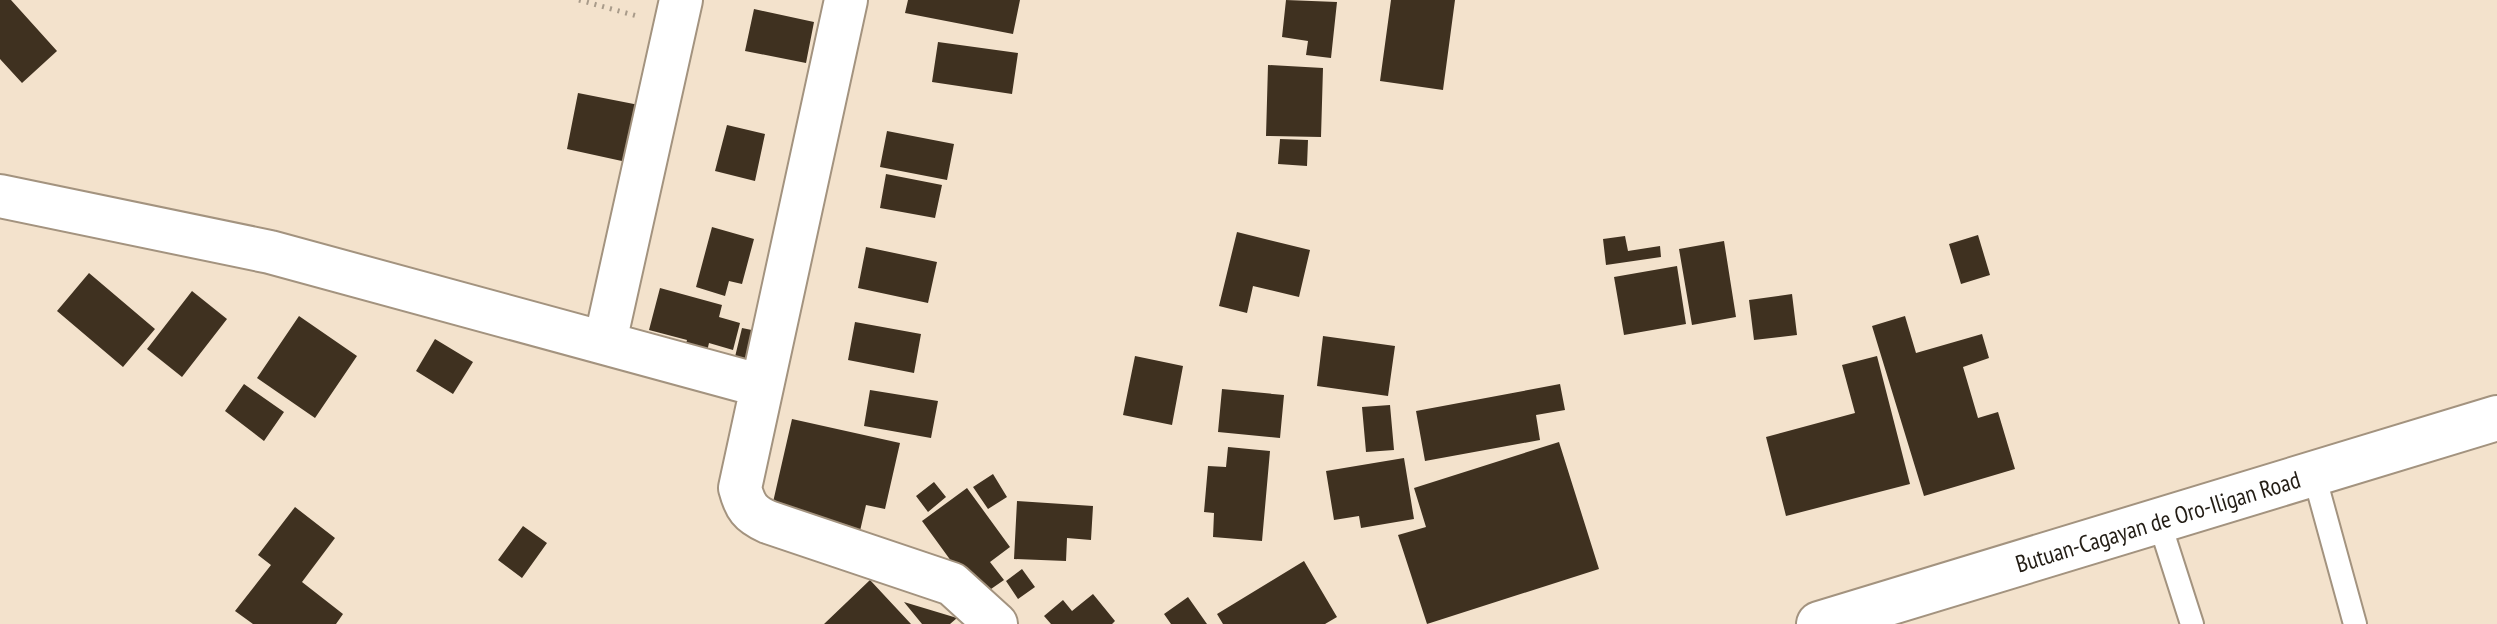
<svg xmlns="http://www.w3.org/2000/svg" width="2497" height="624" font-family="'PT Sans Narrow',sans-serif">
	<rect width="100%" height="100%" fill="#f3e2cc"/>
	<path fill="#3f3120" d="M 0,0 L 11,0 L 57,51 L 22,83 L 0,59 Z
		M 908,0 L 1020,0 L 1013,34 L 905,13 Z
		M 1286,0 L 1337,2 L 1331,58 L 1306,55 L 1308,41 L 1282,37 Z
		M 1391,0 L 1455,0 L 1443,90 L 1380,81 Z
		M 754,9 L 814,22 L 806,63 L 745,51 Z
		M 938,42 L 1018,53 L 1012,94 L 932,82 Z
		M 1268,65 L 1323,68 L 1321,137 L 1266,136 Z
		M 578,93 L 644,106 L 631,163 L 567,149 Z
		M 727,125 L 765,134 L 755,181 L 715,171 Z
		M 887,131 L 954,144 L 947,180 L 880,167 Z
		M 1280,139 L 1308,140 L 1307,166 L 1278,164 Z
		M 886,174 L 942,185 L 935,218 L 880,208 Z
		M 712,227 L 754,239 L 742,284 L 729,281 L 725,296 L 696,287 Z
		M 1237,232 L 1310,250 L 1299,297 L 1253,286 L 1247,313 L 1219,306 Z
		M 1978,235 L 1990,275 L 1961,284 L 1949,244 Z
		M 1625,236 L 1628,251 L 1660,246 L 1661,257 L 1606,265 L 1603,239 Z
		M 1724,241 L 1736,317 L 1692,325 L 1679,249 Z
		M 866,247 L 937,262 L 928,303 L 858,288 Z
		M 1677,266 L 1686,324 L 1624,335 L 1614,277 Z
		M 89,273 L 155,329 L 123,367 L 57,311 Z
		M 660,288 L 722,305 L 719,317 L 740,323 L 733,350 L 709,343 L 705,360 L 683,354 L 687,340 L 649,330 Z
		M 192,291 L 227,319 L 182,377 L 147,349 Z
		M 1792,294 L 1797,335 L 1754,340 L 1749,300 Z
		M 299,316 L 357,356 L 315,418 L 257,378 Z
		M 1905,316 L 1916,353 L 1982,334 L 1989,358 L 1963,367 L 1978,418 L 1998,412 L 2015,469 L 1924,496 L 1872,326 Z
		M 855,322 L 921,334 L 914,373 L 848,360 Z
		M 742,328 L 771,334 L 764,368 L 734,361 Z
		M 1323,336 L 1395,346 L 1388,396 L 1317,386 Z
		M 435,339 L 473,362 L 453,394 L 416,371 Z
		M 1135,356 L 1183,366 L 1172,425 L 1123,415 Z
		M 1877,356 L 1910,484 L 1786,516 L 1766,437 L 1855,413 L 1842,365 Z
		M 244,384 L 284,412 L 264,441 L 225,411 Z
		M 1560,384 L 1565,410 L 1536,415 L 1540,440 L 1425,461 L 1416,411 Z
		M 1222,389 L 1284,395 L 1280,438 L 1218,432 Z
		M 870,390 L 938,401 L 931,438 L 864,426 Z
		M 1390,405 L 1394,450 L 1366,452 L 1362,407 Z
		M 792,419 L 900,443 L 885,509 L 866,505 L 860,531 L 771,511 Z
		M 1559,442 L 1599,569 L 1427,624 L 1398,535 L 1426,527 L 1414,488 Z
		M 1228,447 L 1270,451 L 1262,541 L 1213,537 L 1214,513 L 1204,512 L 1208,466 L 1226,467 Z
		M 1404,458 L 1414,519 L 1361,528 L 1359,516 L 1334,520 L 1326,471 Z
		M 993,474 L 1007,497 L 988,509 L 973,487 Z
		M 934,482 L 946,497 L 928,512 L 916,496 Z
		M 967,488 L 1010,547 L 990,562 L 1004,580 L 978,598 L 922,521 Z
		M 1017,501 L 1093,506 L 1091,540 L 1067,538 L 1066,561 L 1014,559 Z
		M 295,507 L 335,538 L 302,582 L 343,614 L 336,624 L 253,624 L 235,611 L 271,565 L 258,555 Z
		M 523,526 L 547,543 L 522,578 L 498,560 Z
		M 1304,561 L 1337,617 L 1325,624 L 1223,624 L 1217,614 Z
		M 1022,569 L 1035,587 L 1018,599 L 1006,581 Z
		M 870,580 L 911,624 L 824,624 Z
		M 1093,594 L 1115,621 L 1112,624 L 1051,624 L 1044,616 L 1063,600 L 1072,611 Z
		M 1188,597 L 1207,624 L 1171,624 L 1164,614 Z
		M 904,602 L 957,618 L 950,624 L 922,624 Z"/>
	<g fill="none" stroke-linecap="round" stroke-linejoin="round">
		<g stroke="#a3937f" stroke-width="26">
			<path id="lane" d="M 2313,471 L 2355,624
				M 2158,518 L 2192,624"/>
		</g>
		<g stroke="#a3937f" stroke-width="46">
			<path id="street" d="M 846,0 L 740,488 C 745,507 750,514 768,522 L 952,584 L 996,624
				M 0,196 L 270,252 L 762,386
				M 605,342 L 681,0"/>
		</g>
		<g stroke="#a3937f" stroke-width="48">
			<g id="highway">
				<path id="s1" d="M 1819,624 L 2497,418"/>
			</g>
		</g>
		<path stroke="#a89b8a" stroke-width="5" stroke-dasharray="2 6" stroke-linecap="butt" d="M 579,0 L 637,16"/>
		<use href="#lane" stroke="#fff" stroke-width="22"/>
		<use href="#street" stroke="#fff" stroke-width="42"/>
		<use href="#highway" stroke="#fff" stroke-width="44"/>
	</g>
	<g text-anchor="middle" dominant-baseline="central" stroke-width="8" stroke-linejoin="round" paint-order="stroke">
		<g font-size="24" fill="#231d15" stroke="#f3e2cc">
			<text stroke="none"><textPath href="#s1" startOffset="354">Butuan-Cagayan de Oro-Iligan Road</textPath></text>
		</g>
	</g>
</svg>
